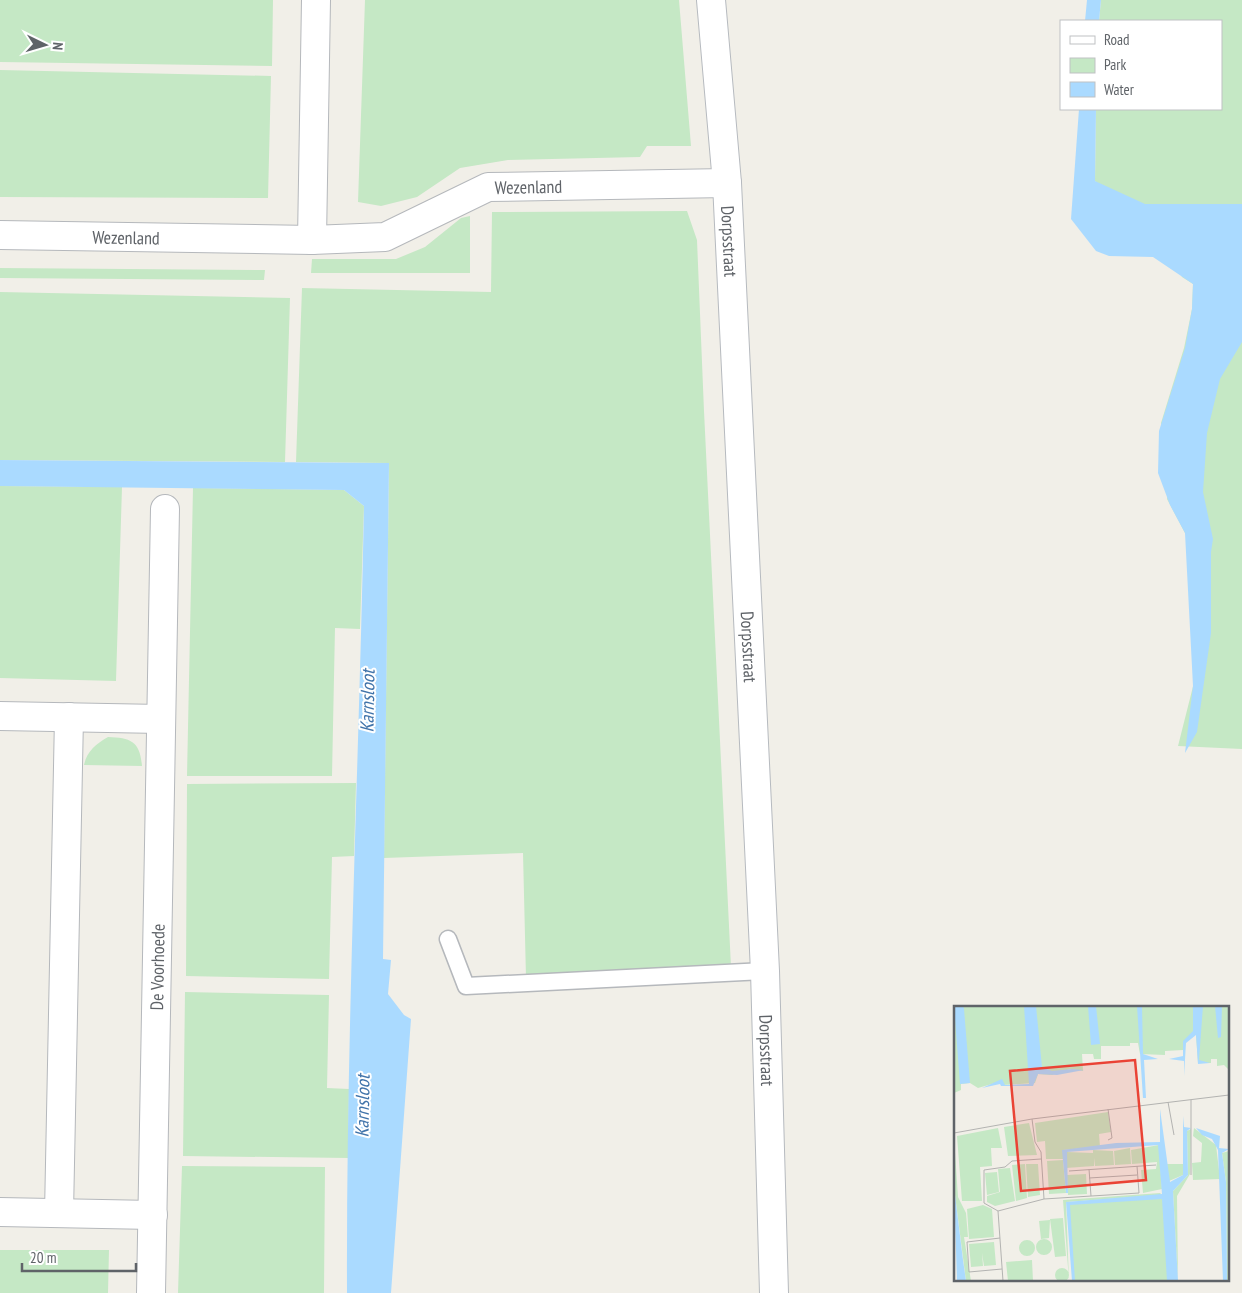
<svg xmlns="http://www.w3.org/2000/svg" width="1242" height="1293" font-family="'PT Sans Narrow',sans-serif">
	<rect width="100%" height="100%" fill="#f1efe8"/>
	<path fill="#c5e8c5" d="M 0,0 L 273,0 L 272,66 L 0,62 Z
		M 365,0 L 679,0 L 691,146 L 647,146 L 640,157 L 508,160 L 460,168 L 417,197 L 381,206 L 358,202 Z
		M 1101,0 L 1242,0 L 1242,749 L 1178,746 L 1210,619 L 1205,559 L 1185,533 L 1167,499 L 1169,486 L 1161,423 L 1184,348 L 1192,309 L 1193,284 L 1182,277 L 1177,266 L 1095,181 L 1096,109 L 1221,109 L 1221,21 L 1099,21 Z
		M 0,70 L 271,76 L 268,198 L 0,197 Z
		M 687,211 L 697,240 L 704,411 L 731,967 L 526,978 L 523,853 L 384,858 L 389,463 L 296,462 L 302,288 L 491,292 L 492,212 Z
		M 470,216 L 470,273 L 311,273 L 312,259 L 396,259 L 425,247 L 461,218 Z
		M 0,268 L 265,270 L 264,280 L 0,278 Z
		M 0,292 L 290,298 L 285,462 L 0,460 Z
		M 0,486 L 122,487 L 116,681 L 0,678 Z
		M 193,488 L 344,490 L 364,506 L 360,629 L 335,628 L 332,776 L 187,776 Z
		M 108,737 C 131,738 140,741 142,766 L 84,765 C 87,751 96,744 108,737 Z
		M 356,783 L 354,856 L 332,857 L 329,979 L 186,976 L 187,784 Z
		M 185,992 L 329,995 L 327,1088 L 349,1089 L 348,1158 L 183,1156 Z
		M 182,1166 L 325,1167 L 324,1293 L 178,1293 Z
		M 0,1250 L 109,1250 L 108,1293 L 0,1293 Z"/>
	<path fill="#aadaff" d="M 1087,0 L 1101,0 L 1099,21 L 1085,21 Z
		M 1079,109 L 1096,109 L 1095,181 L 1145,204 L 1242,204 L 1242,342 L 1220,379 L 1207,433 L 1203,492 L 1213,539 L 1211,552 L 1211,633 L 1197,732 L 1185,753 L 1193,686 L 1185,533 L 1170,505 L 1158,473 L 1159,431 L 1185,348 L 1192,309 L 1193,284 L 1153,257 L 1109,256 L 1096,251 L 1071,219 Z
		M 0,460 L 389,463 L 383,959 L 391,960 L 388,994 L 404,1015 L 411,1019 L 391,1293 L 347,1293 C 346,1031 359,768 364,506 L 344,490 L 0,486 Z"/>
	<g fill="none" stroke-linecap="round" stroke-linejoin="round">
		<g stroke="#b5b8bc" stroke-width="19">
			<path id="lane" d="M 448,939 L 466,986 L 765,971"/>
		</g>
		<g stroke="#b5b8bc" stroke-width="30">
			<g id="street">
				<path id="s1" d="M 0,235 L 312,240 L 385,237 L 488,187 L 727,183"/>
				<path d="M 312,240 L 316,0"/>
				<path d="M 0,716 L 161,719"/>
				<path d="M 0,1212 L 153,1215"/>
				<path d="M 59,1213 L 69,717"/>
				<path id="s2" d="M 151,1293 L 165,509"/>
			</g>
		</g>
		<g stroke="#b6babf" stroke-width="30">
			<g id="secondary">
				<path id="s3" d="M 711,0 L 727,183 L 765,971 L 774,1293"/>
			</g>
		</g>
		<use href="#lane" stroke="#fff" stroke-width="16"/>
		<use href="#street" stroke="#fff" stroke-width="28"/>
		<use href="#secondary" stroke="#fff" stroke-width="28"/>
	</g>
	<g text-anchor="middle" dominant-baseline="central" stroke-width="4" stroke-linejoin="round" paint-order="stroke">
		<g font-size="18" fill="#5f6368" stroke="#fff">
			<text stroke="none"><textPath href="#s1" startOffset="540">Wezenland</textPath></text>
			<text stroke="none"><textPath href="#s1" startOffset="126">Wezenland</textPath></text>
			<text stroke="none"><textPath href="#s3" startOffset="242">Dorpsstraat</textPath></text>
			<text stroke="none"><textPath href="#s3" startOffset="648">Dorpsstraat</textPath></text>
			<text stroke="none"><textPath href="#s2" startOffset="326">De Voorhoede</textPath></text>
			<text stroke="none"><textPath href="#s3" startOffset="1052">Dorpsstraat</textPath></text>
		</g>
		<g font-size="19" font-style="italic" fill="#4174aa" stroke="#fff">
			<text transform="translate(367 701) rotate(-89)">Karnsloot</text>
			<text transform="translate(362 1106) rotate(-89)">Karnsloot</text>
		</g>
	</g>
	<g transform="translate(954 1006)">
		<rect width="275" height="275" fill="#f1efe8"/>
		<path d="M 0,0 L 275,0 L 275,64 L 270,59 L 263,60 L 263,53 L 257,53 L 257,57 L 244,57 L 242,28 L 230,38 L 229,44 L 211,45 L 211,49 L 186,48 L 184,37 L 176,37 L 176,40 L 147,40 L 147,53 L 140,53 L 139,48 L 128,48 L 129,65 L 116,63 L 98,69 L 84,68 L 81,77 L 48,79 L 48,75 L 24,82 L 16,77 L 7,78 L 7,84 L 0,87 ZM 154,106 L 157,126 L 145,128 L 146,141 L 109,144 L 109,153 L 92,153 L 91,135 L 83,136 L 81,117 ZM 75,117 L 83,149 L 54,150 L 50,121 ZM 44,122 L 48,142 L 37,142 L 38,160 L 26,161 L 28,195 L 8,195 L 3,130 ZM 240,122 L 262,139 L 266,173 L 239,174 L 238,157 L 247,156 L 248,137 L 239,130 ZM 237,123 L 236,168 L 223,190 L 224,275 L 219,185 L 234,169 L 233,125 ZM 0,131 L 4,191 L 12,207 L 14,231 L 10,231 L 17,275 L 12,275 L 0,181 ZM 205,139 L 208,183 L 189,187 L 187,164 L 202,163 L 203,156 L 178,158 L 177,144 ZM 176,142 L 177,158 L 161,159 L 160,145 ZM 139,144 L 159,145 L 160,159 L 141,160 L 140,152 L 140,160 L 112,162 L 113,146 L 139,147 ZM 275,145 L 275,275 L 273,275 L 272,176 L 268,147 ZM 109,154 L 112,187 L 95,188 L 93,155 ZM 71,158 L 73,192 L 62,195 L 58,159 ZM 72,158 L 84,158 L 86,189 L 74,191 ZM 213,158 L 230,158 L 229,169 L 215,175 ZM 56,162 L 61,195 L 41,200 L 33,196 L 33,190 L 46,186 L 44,163 ZM 43,166 L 45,186 L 33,189 L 31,167 ZM 132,168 L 133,188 L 114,189 L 113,169 ZM 206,187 L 208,189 L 112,196 L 115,275 L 109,194 ZM 210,190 L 218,275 L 119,275 L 114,198 ZM 29,199 L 38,203 L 40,231 L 15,233 L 13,203 ZM 109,212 L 112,250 L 101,251 L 96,213 ZM 96,214 L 95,232 L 87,233 L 85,215 ZM82 241a8 8 0 1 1 16 0a8 8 0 1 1-16 0ZM65 242a8 8 0 1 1 16 0a8 8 0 1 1-16 0ZM 40,236 L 42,259 L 30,260 L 28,247 L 29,260 L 17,261 L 15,238 ZM 78,254 L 79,275 L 54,275 L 52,256 ZM101 269a7 7 0 1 1 14 0a7 7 0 1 1-14 0Z" fill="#c5e8c5"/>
		<path d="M 0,0 L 9,0 L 10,3 L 16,77 L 6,78 ZM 70,0 L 82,0 L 88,61 L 98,65 L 118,63 L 130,64 L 103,69 L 84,68 L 79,80 L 47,80 L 46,78 L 28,82 L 48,73 L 51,79 L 75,78 ZM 134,0 L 142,0 L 146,38 L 137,39 ZM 183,0 L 188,0 L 189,48 L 204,53 L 190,54 L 192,92 L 189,92 ZM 239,0 L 249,0 L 245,54 L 256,57 L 244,58 L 242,29 L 232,37 L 230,70 L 230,55 L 215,53 L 229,50 L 229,35 L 239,25 ZM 261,0 L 268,0 L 267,31 L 264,32 ZM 206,103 L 216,176 L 229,169 L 229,110 L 230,121 L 237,122 L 233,125 L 234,169 L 219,185 L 224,275 L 213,275 L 208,193 L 116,199 L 121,275 L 118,275 L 112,196 L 208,188 L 204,139 L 113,146 L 114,187 L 112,187 L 108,144 L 162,137 L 206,136 ZM 242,122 L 266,130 L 265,142 L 275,143 L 268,147 L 272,176 L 273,275 L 269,275 L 264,144 L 258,133 L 248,129 ZM 0,181 L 9,254 L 12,275 L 3,275 Z" fill="#aadaff"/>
		<path fill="none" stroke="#b3b3b1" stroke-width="1" d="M 214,96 L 220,129M 78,113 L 81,136 L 87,146 L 90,193M 0,127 L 78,113 L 275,89M 154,134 L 158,132 L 154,103M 87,153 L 58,155 L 51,161 L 30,164 L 30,197 L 44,205 L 90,193 L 185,187 L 183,160M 135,163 L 137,190M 115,165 L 202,159M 237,169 L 237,94M 135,172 L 183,169M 44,205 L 49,275M 46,232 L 13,236 L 15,266 L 48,263"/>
		<path fill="#ea4335" fill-opacity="0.15" stroke="#ea4335" stroke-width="2.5" d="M 181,54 L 192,174 L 67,185 L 56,65 Z"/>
		<rect width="275" height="275" fill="none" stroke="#5f6368" stroke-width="2.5"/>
	</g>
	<rect x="1060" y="20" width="162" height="90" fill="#ffffff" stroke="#bfc1c3"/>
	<rect x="1070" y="36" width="25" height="8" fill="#ffffff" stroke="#bfc1c3"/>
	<text x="1104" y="45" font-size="15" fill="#5f6368">Road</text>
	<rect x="1070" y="58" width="25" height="15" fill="#c5e8c5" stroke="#bfc1c3"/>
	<text x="1104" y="70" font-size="15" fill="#5f6368">Park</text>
	<rect x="1070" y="82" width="25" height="15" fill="#aadaff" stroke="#bfc1c3"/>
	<text x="1104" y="95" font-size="15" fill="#5f6368">Water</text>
	<g transform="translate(45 45) rotate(95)" stroke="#ffffff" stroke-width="4" paint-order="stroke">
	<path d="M0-4L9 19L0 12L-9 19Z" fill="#5f6368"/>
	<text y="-8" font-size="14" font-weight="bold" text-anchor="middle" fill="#5f6368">N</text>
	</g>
	<path d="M22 1263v8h114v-8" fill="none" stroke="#5f6368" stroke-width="2.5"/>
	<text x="30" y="1263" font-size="15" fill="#5f6368" stroke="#ffffff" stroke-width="4" paint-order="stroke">20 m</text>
</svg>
